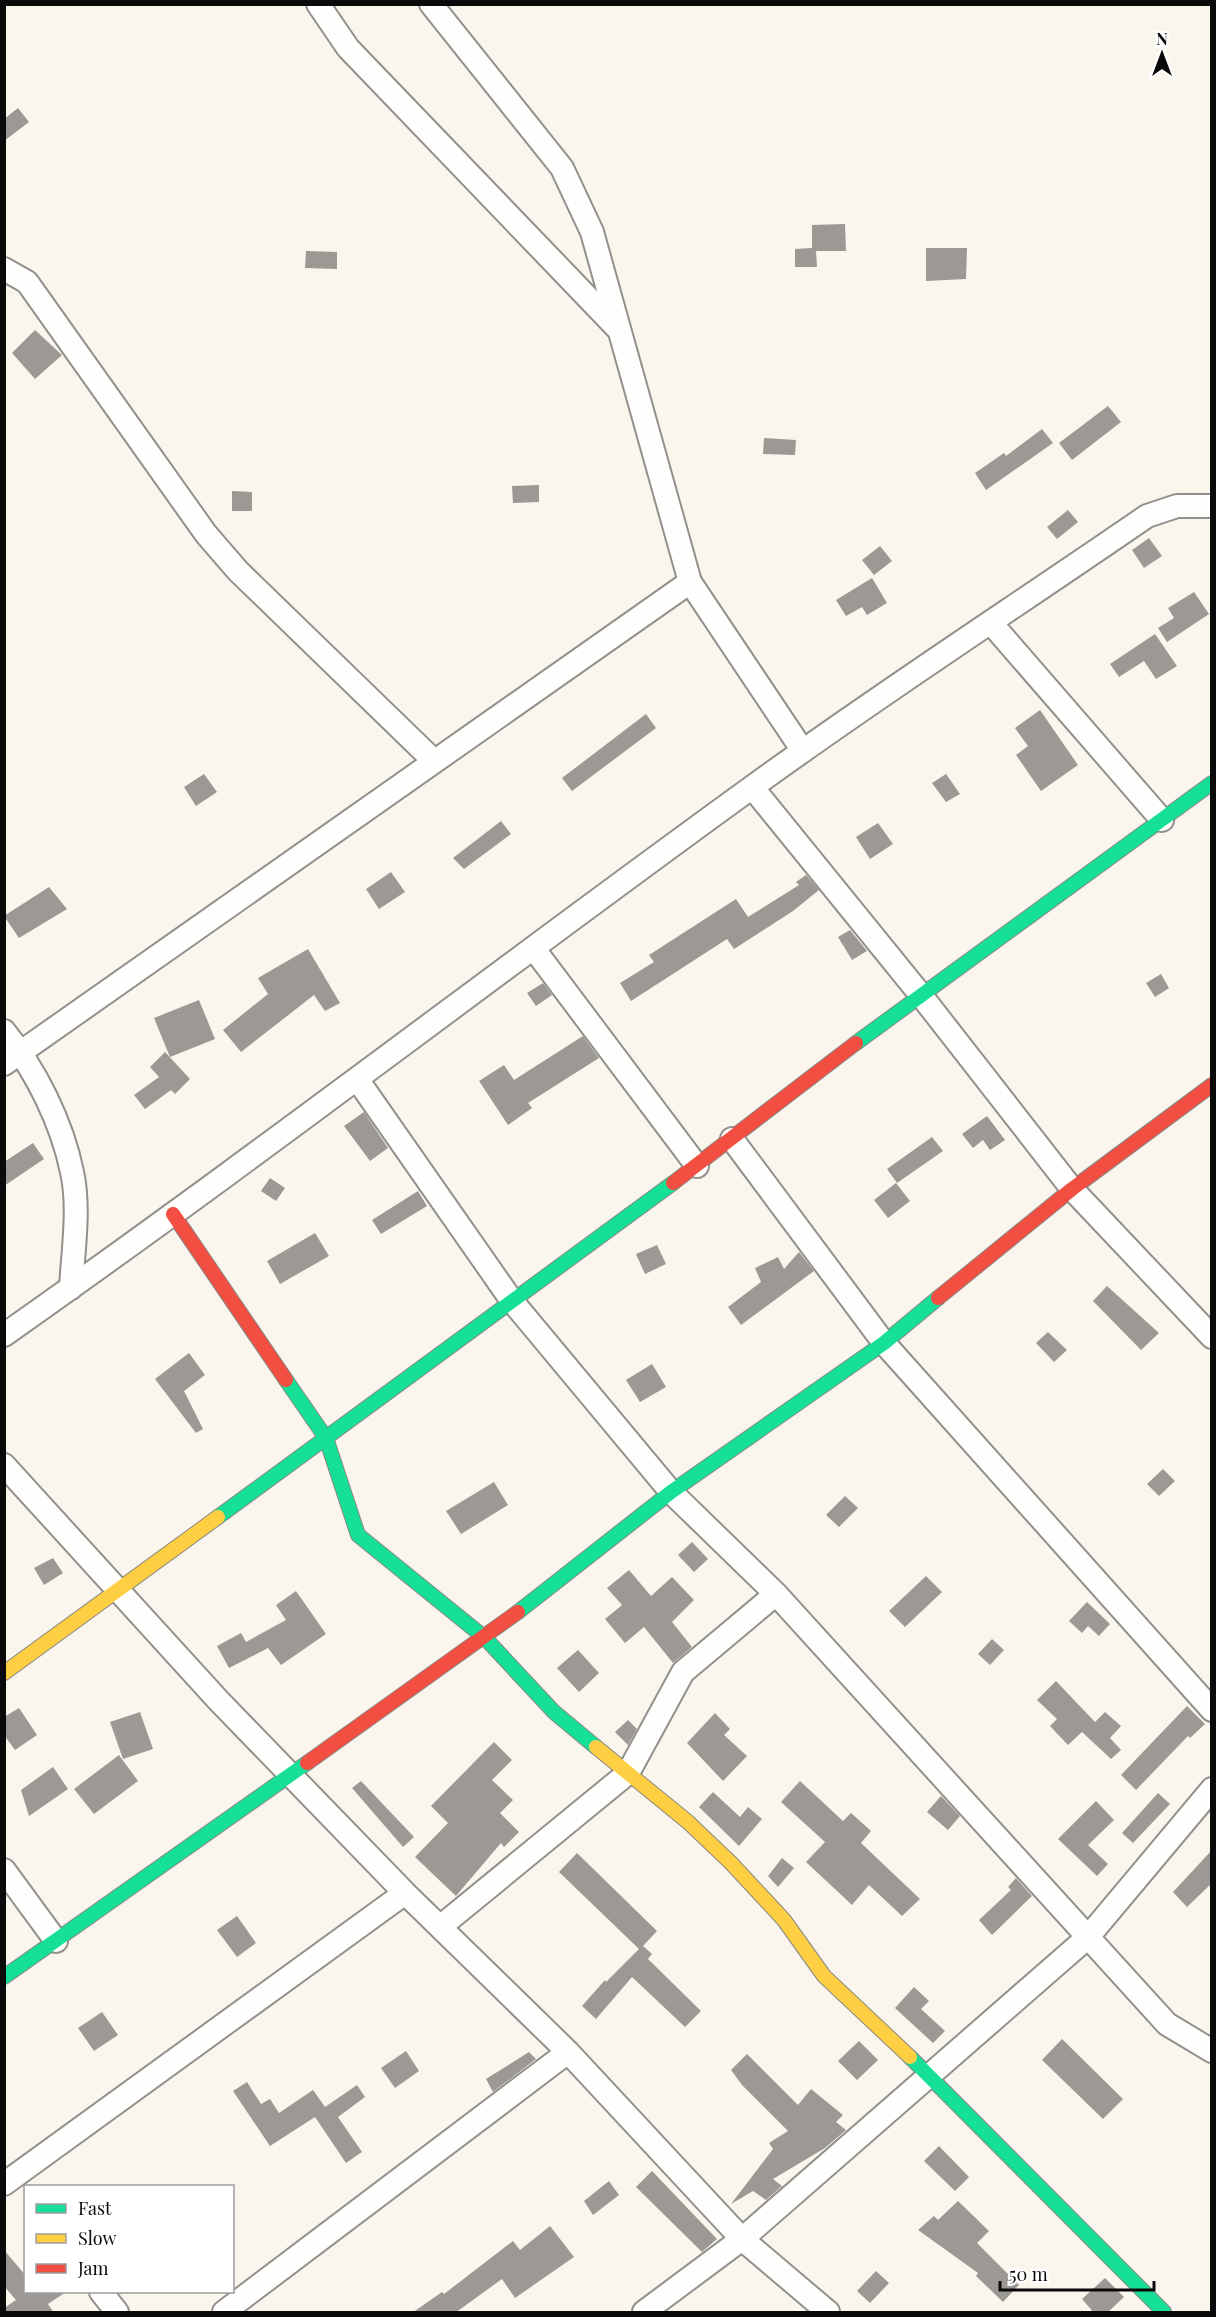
<svg xmlns="http://www.w3.org/2000/svg" width="1216" height="2317" font-family="'Playfair Display',serif">
	<rect width="100%" height="100%" fill="#faf6ed"/>
	<path fill="#9c9893" d="M 18,108 L 29,122 L 4,141 L 4,119 Z
		M 845,224 L 846,251 L 816,251 L 817,267 L 795,267 L 795,249 L 812,248 L 812,225 Z
		M 926,248 L 967,248 L 966,279 L 926,281 Z
		M 306,251 L 337,252 L 337,269 L 305,268 Z
		M 35,330 L 62,355 L 35,379 L 12,353 Z
		M 1108,406 L 1121,422 L 1072,460 L 1059,443 Z
		M 1042,429 L 1053,443 L 986,490 L 975,473 L 1004,453 L 1006,456 Z
		M 764,438 L 796,440 L 795,455 L 763,454 Z
		M 539,485 L 539,502 L 513,503 L 512,486 Z
		M 232,491 L 252,492 L 252,511 L 232,511 Z
		M 1068,510 L 1078,522 L 1057,539 L 1047,527 Z
		M 1149,538 L 1162,556 L 1144,568 L 1132,550 Z
		M 880,546 L 892,561 L 874,575 L 862,560 Z
		M 872,578 L 887,603 L 867,615 L 862,607 L 846,616 L 836,600 Z
		M 1194,592 L 1209,614 L 1167,642 L 1158,628 L 1174,618 L 1168,608 Z
		M 1155,634 L 1177,666 L 1156,679 L 1144,661 L 1119,677 L 1110,664 Z
		M 1040,710 L 1078,765 L 1041,791 L 1016,755 L 1028,746 L 1015,728 Z
		M 646,714 L 656,728 L 572,791 L 562,778 Z
		M 204,774 L 217,792 L 196,806 L 184,787 Z
		M 946,774 L 960,794 L 946,802 L 932,783 Z
		M 501,821 L 511,834 L 464,869 L 453,858 Z
		M 878,823 L 893,844 L 870,859 L 856,837 Z
		M 391,872 L 405,892 L 379,909 L 366,889 Z
		M 806,875 L 819,890 L 793,911 L 734,949 L 727,939 L 631,1001 L 620,983 L 654,962 L 649,955 L 736,899 L 748,917 L 799,885 L 796,882 Z
		M 49,887 L 67,909 L 19,938 L 4,916 Z
		M 850,930 L 867,951 L 852,960 L 838,937 Z
		M 308,949 L 340,1003 L 325,1011 L 314,995 L 241,1052 L 223,1030 L 268,994 L 258,978 Z
		M 1161,974 L 1169,988 L 1155,997 L 1146,983 Z
		M 543,983 L 552,995 L 536,1006 L 527,993 Z
		M 199,1000 L 215,1039 L 170,1057 L 154,1018 Z
		M 583,1036 L 599,1058 L 528,1103 L 532,1108 L 508,1125 L 479,1081 L 504,1065 L 514,1080 Z
		M 165,1052 L 190,1079 L 175,1094 L 171,1090 L 145,1109 L 134,1095 L 159,1077 L 150,1067 Z
		M 364,1112 L 388,1148 L 370,1161 L 344,1126 Z
		M 987,1116 L 1005,1140 L 990,1150 L 983,1140 L 973,1148 L 962,1134 Z
		M 932,1137 L 943,1151 L 897,1183 L 887,1169 Z
		M 33,1143 L 44,1159 L 4,1186 L 4,1162 Z
		M 270,1178 L 285,1188 L 276,1201 L 261,1191 Z
		M 896,1183 L 910,1201 L 888,1218 L 874,1200 Z
		M 418,1191 L 427,1206 L 381,1234 L 372,1220 Z
		M 315,1233 L 329,1256 L 280,1284 L 267,1261 Z
		M 657,1245 L 666,1264 L 645,1274 L 636,1254 Z
		M 799,1252 L 814,1271 L 741,1325 L 728,1307 L 761,1282 L 755,1268 L 778,1257 L 784,1269 Z
		M 1107,1286 L 1159,1333 L 1141,1350 L 1093,1301 Z
		M 1048,1332 L 1067,1350 L 1054,1362 L 1036,1343 Z
		M 189,1353 L 205,1375 L 184,1391 L 203,1429 L 196,1433 L 155,1379 Z
		M 652,1364 L 666,1387 L 640,1402 L 626,1380 Z
		M 1163,1469 L 1175,1481 L 1159,1496 L 1147,1484 Z
		M 494,1482 L 508,1505 L 461,1534 L 446,1511 Z
		M 845,1496 L 858,1508 L 839,1527 L 826,1515 Z
		M 692,1542 L 708,1559 L 694,1572 L 678,1555 Z
		M 53,1558 L 63,1573 L 44,1585 L 34,1568 Z
		M 629,1570 L 651,1596 L 672,1577 L 694,1600 L 672,1622 L 692,1647 L 673,1663 L 644,1627 L 625,1643 L 605,1619 L 622,1605 L 607,1588 Z
		M 926,1576 L 942,1592 L 905,1627 L 889,1611 Z
		M 296,1591 L 326,1634 L 281,1665 L 268,1648 L 229,1668 L 217,1646 L 241,1633 L 246,1642 L 286,1620 L 276,1605 Z
		M 1087,1602 L 1110,1624 L 1099,1636 L 1088,1626 L 1082,1633 L 1069,1621 Z
		M 992,1639 L 1004,1650 L 990,1665 L 978,1654 Z
		M 578,1650 L 599,1673 L 579,1692 L 557,1668 Z
		M 1056,1681 L 1095,1722 L 1105,1712 L 1121,1726 L 1110,1738 L 1121,1750 L 1111,1759 L 1082,1732 L 1068,1745 L 1050,1726 L 1057,1719 L 1037,1700 Z
		M 1187,1706 L 1205,1724 L 1190,1738 L 1188,1736 L 1136,1790 L 1121,1775 Z
		M 19,1708 L 37,1735 L 15,1750 L 4,1735 L 4,1717 Z
		M 140,1712 L 153,1749 L 123,1759 L 110,1722 Z
		M 715,1713 L 730,1729 L 724,1735 L 747,1756 L 723,1781 L 687,1743 Z
		M 628,1720 L 637,1729 L 628,1745 L 615,1732 Z
		M 494,1742 L 512,1760 L 492,1780 L 513,1800 L 500,1813 L 519,1832 L 504,1847 L 501,1843 L 456,1896 L 415,1857 L 448,1823 L 431,1806 Z
		M 119,1755 L 138,1781 L 94,1814 L 74,1789 Z
		M 53,1767 L 68,1789 L 29,1816 L 21,1790 Z
		M 361,1781 L 414,1837 L 403,1847 L 352,1788 Z
		M 800,1781 L 843,1821 L 851,1813 L 871,1831 L 861,1843 L 920,1899 L 902,1916 L 869,1885 L 852,1905 L 806,1862 L 825,1842 L 781,1802 Z
		M 713,1792 L 740,1817 L 748,1807 L 762,1819 L 739,1846 L 699,1807 Z
		M 1158,1793 L 1170,1804 L 1133,1843 L 1122,1833 Z
		M 941,1796 L 960,1816 L 948,1830 L 927,1812 Z
		M 1096,1801 L 1114,1820 L 1088,1845 L 1108,1864 L 1097,1876 L 1058,1839 Z
		M 1212,1850 L 1212,1883 L 1187,1907 L 1173,1892 Z
		M 577,1853 L 657,1931 L 643,1946 L 652,1954 L 648,1959 L 701,2011 L 685,2027 L 632,1977 L 596,2019 L 582,2006 L 605,1980 L 606,1982 L 639,1949 L 559,1872 Z
		M 782,1858 L 794,1868 L 778,1887 L 768,1876 Z
		M 1016,1878 L 1032,1896 L 992,1935 L 979,1920 L 1011,1890 L 1008,1887 Z
		M 237,1916 L 256,1943 L 237,1957 L 217,1930 Z
		M 914,1987 L 929,2001 L 921,2009 L 945,2031 L 933,2043 L 895,2008 Z
		M 102,2012 L 118,2035 L 94,2051 L 78,2028 Z
		M 1062,2039 L 1123,2099 L 1103,2119 L 1042,2060 Z
		M 859,2041 L 878,2060 L 857,2080 L 838,2061 Z
		M 406,2051 L 419,2071 L 395,2088 L 381,2068 Z
		M 529,2052 L 536,2059 L 493,2092 L 486,2079 Z
		M 747,2054 L 798,2105 L 811,2089 L 843,2115 L 836,2122 L 846,2130 L 825,2148 L 773,2179 L 782,2186 L 766,2200 L 753,2191 L 731,2204 L 773,2149 L 769,2143 L 788,2131 L 742,2085 L 731,2070 Z
		M 247,2082 L 261,2104 L 270,2099 L 279,2113 L 313,2090 L 325,2107 L 357,2085 L 365,2097 L 338,2117 L 362,2152 L 346,2163 L 315,2117 L 270,2146 L 233,2091 Z
		M 939,2146 L 969,2177 L 955,2191 L 924,2161 Z
		M 652,2171 L 717,2239 L 702,2252 L 636,2187 Z
		M 609,2181 L 619,2195 L 593,2215 L 584,2201 Z
		M 958,2201 L 989,2231 L 977,2243 L 1019,2285 L 1003,2302 L 976,2276 L 978,2273 L 918,2230 L 934,2216 L 938,2220 Z
		M 550,2226 L 574,2257 L 515,2298 L 502,2279 L 455,2313 L 412,2313 L 442,2292 L 444,2294 L 513,2241 L 520,2250 Z
		M 4,2250 L 26,2276 L 26,2292 L 66,2292 L 48,2304 L 54,2313 L 4,2313 L 4,2308 L 16,2300 L 4,2286 Z
		M 876,2271 L 889,2283 L 870,2303 L 857,2291 Z
		M 1105,2278 L 1124,2297 L 1107,2313 L 1094,2313 L 1082,2299 Z"/>
	<g fill="none" stroke-linecap="round" stroke-linejoin="round">
		<g stroke="#92908c" stroke-width="26">
			<path id="street" d="M 318,4 L 348,48 L 618,329
				M 431,4 L 562,168 L 592,232 L 690,582
				M 4,269 L 27,282 L 206,534 L 238,571 L 434,761
				M 991,623 L 1162,820
				M 752,787 L 920,994 L 1072,1189 L 1212,1337
				M 534,949 L 697,1166
				M 4,1031 C 36,1070 62,1123 72,1172 C 80,1208 73,1251 71,1288
				M 4,1064 L 690,582 L 803,751
				M 357,1079 L 512,1301 L 671,1492 L 776,1594 L 1167,2024 L 1212,2051
				M 732,1139 L 884,1343 L 1212,1710
				M 4,1335 C 257,1157 501,969 751,788 C 880,694 1015,607 1147,516 L 1177,506 L 1212,506
				M 4,1465 L 218,1700 L 405,1893 L 568,2052 L 742,2239 L 828,2312
				M 4,1870 L 56,1941
				M 440,1927 L 628,1773 L 683,1672 L 776,1594
				M 4,2184 L 405,1893
				M 101,2292 L 117,2312
				M 224,2312 L 568,2052
				M 644,2312 L 742,2239 L 1088,1937 L 1212,1789"/>
		</g>
		<g stroke="#898783" stroke-width="16">
			<path id="fast" d="M 856,1043 L 1212,783
				M 286,1380 L 326,1438 L 358,1535 L 485,1638 L 554,1712 L 596,1747
				M 218,1517 L 673,1183
				M 518,1612 L 671,1492 L 884,1343 L 938,1298
				M 4,1977 L 307,1763
				M 910,2057 L 1164,2312"/>
		</g>
		<g stroke="#898783" stroke-width="16">
			<path id="slow" d="M 4,1673 L 218,1517
				M 596,1747 L 688,1822 L 731,1863 L 784,1920 L 824,1976 L 910,2057"/>
		</g>
		<g stroke="#898783" stroke-width="16">
			<path id="jam" d="M 673,1183 L 856,1043
				M 173,1214 L 286,1380
				M 938,1298 L 1072,1189 L 1212,1085
				M 307,1763 L 518,1612"/>
		</g>
		<use href="#street" stroke="#fefefc" stroke-width="22"/>
		<use href="#fast" stroke="#16e098" stroke-width="14"/>
		<use href="#slow" stroke="#ffcf43" stroke-width="14"/>
		<use href="#jam" stroke="#f24e42" stroke-width="14"/>
	</g>
	<rect width="1216" height="2317" fill="none" stroke="#0a0a0a" stroke-width="12"/>
	<rect x="24" y="2185" width="210" height="108" fill="#ffffff" stroke="#9d9d9d" stroke-width="1.5"/>
	<rect x="36" y="2204" width="30" height="9" fill="#16e098" stroke="#9d9d9d" stroke-width="1.5"/>
	<text x="78" y="2215" font-size="18" fill="#0a0a0a">Fast</text>
	<rect x="36" y="2234" width="30" height="9" fill="#ffcf43" stroke="#9d9d9d" stroke-width="1.5"/>
	<text x="78" y="2245" font-size="18" fill="#0a0a0a">Slow</text>
	<rect x="36" y="2264" width="30" height="9" fill="#f24e42" stroke="#9d9d9d" stroke-width="1.5"/>
	<text x="78" y="2275" font-size="18" fill="#0a0a0a">Jam</text>
	<g transform="translate(1162 54)" stroke="#ffffff" stroke-width="4.5" paint-order="stroke">
	<path d="M0-4.5L10 22L0 15L-10 22Z" fill="#0a0a0a"/>
	<text y="-9" font-size="16" font-weight="bold" text-anchor="middle" fill="#0a0a0a">N</text>
	</g>
	<path d="M1000 2281v9h154v-9" fill="none" stroke="#0a0a0a" stroke-width="3"/>
	<text x="1009" y="2281" font-size="18" fill="#0a0a0a" stroke="#ffffff" stroke-width="4.5" paint-order="stroke">50 m</text>
</svg>
